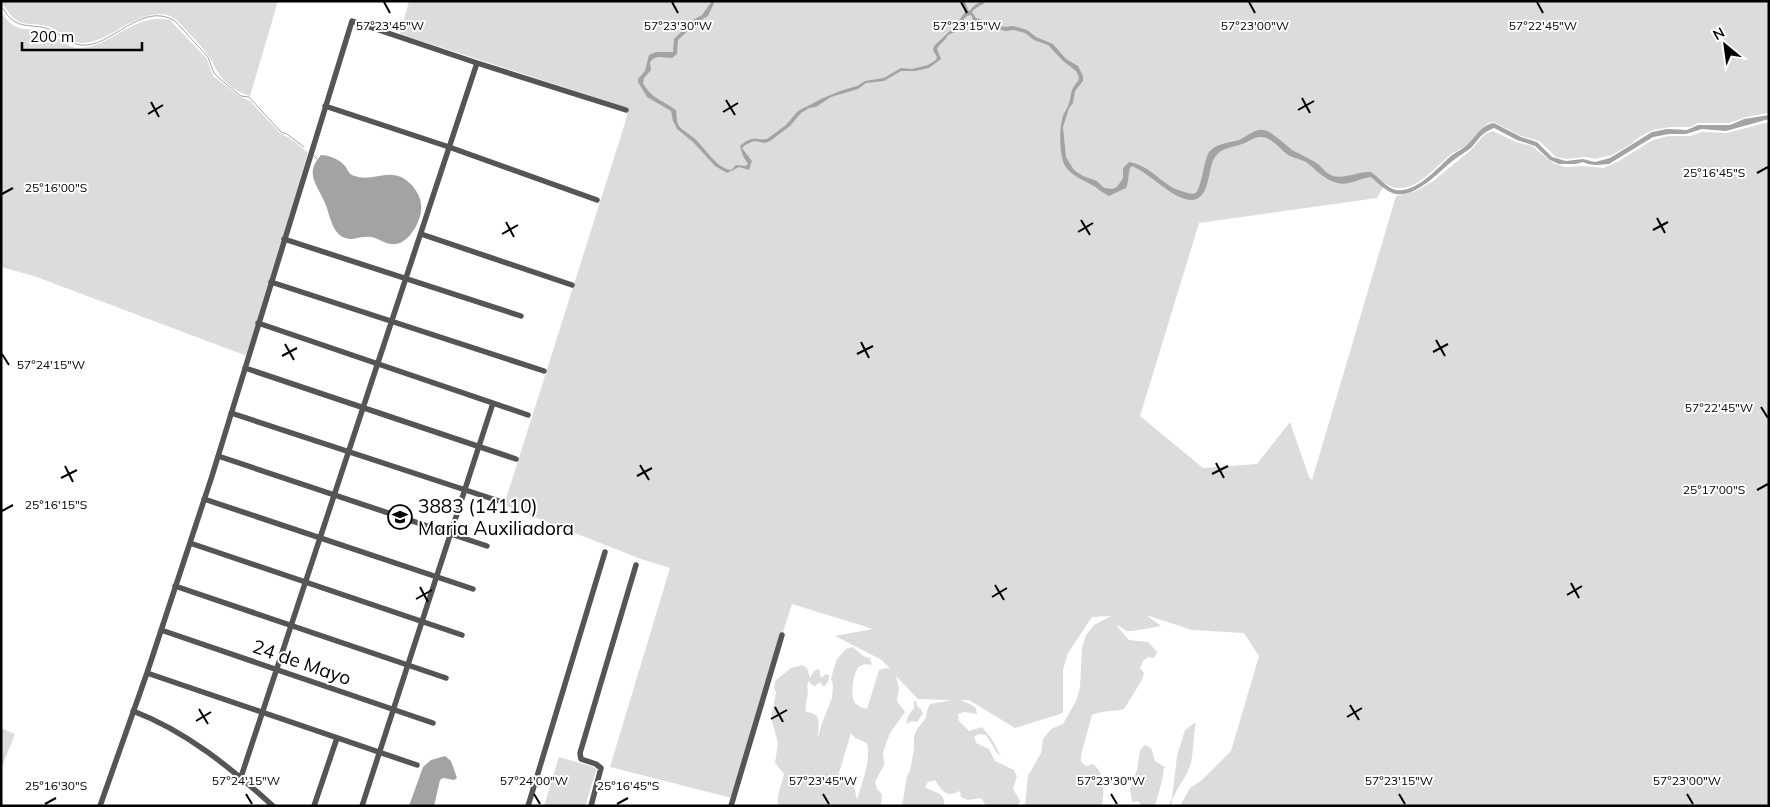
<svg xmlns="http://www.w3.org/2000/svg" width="1770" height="807" font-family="Mulish,sans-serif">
	<rect width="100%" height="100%" fill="#fff"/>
	<path fill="#dcdcdc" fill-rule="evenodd" d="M 1,1 L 278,1 L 250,96 C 238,93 223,82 217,71 C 214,67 213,62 210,58 C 202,47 194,38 185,29 C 180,23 174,16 167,15 C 134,9 110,44 81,43 C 68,42 59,29 47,26 C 30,22 18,28 7,10 C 5,7 2,5 1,1 Z
		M 409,1 L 1769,1 L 1769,113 L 1746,117 L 1729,123 L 1698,123 L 1690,127 L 1671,127 L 1653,130 L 1641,136 L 1631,144 L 1612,155 L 1595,159 L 1586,157 L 1567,159 L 1556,157 L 1539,141 L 1521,136 L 1494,122 L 1488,123 C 1480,130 1474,138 1467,145 C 1462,149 1455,151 1450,155 C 1434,168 1409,201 1385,183 L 1377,198 L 1199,223 L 1140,416 L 1203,468 L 1257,464 L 1290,422 L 1309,477 L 1312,480 L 1396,196 L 1416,191 L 1432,182 L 1471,150 L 1485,134 L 1493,131 L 1516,142 L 1532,146 L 1553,163 L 1565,167 L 1584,166 L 1603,168 L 1617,162 L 1653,140 L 1668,136 L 1690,136 L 1702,132 L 1727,133 L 1769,122 L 1769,806 L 1180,806 L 1190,788 L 1202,780 L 1231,751 L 1259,656 L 1244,633 L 1192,630 L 1146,615 L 1161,626 C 1156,627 1129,632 1127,631 C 1123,629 1120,626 1116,625 L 1129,640 L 1148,642 L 1157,652 L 1154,658 L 1148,657 L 1143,661 L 1140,668 L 1144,673 L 1142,680 L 1124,709 C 1114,712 1102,710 1092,715 L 1081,755 L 1081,762 L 1086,766 L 1093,764 C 1106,774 1104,791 1102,806 L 1025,806 L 1028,776 L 1041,753 L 1043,739 L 1051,729 L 1063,724 L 1076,701 L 1080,688 L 1082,648 L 1086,635 L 1094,625 L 1111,616 L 1092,617 L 1068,653 L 1063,670 L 1063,713 L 1015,728 L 969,700 L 960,700 L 970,704 L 976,708 L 977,714 L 964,712 L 958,714 L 959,721 L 969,731 L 982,727 L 991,738 L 1001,756 L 997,753 L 986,735 L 979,734 L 974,737 L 976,743 L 989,749 L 995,761 L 1014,770 L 1017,776 L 1013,789 L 1020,801 L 1018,806 L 984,806 L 985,804 L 981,798 L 968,800 L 961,797 L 960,791 C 946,798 942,791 935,780 L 928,782 L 925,787 C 933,793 946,791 944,806 L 902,806 L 907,776 L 910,770 L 914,750 L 914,736 L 917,729 L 926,718 L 927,711 L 930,704 L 952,700 L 918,699 L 896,676 L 899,688 L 897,701 L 905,712 L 890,733 L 883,752 L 884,765 L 875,782 L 877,789 L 882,794 L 881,806 L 778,806 C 776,796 782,784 784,774 L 775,763 L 778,743 L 771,718 L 776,693 L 774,687 L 776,680 L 791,668 L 802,665 L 807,668 L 810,678 L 814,671 L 819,669 L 821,678 L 826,674 L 829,675 L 829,680 L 824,687 L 820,682 L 815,686 L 812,685 L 809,681 L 807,686 C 810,695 804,703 806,712 C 823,713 818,725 818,737 L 822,723 L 832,698 L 833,685 L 831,678 L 837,659 L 846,649 L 853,647 L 863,656 L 870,658 L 872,665 C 868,664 864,664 860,666 C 853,670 849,698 856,704 C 858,706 863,708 867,709 L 879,670 L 886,668 L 890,669 L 882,660 L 835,636 L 873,629 L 792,604 L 783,632 L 781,632 L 732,798 L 610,767 L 670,568 L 641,559 L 504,505 L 626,120 L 628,108 L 400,34 ZM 851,733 L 855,738 L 867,743 C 871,762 862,782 857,800 C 854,785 855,784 840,780 L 839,773 Z
		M 1,12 C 17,34 22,27 45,31 C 57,34 66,48 79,48 C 111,48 135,12 170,20 L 207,59 L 213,76 L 241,97 L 250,101 L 279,132 L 295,142 L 308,153 L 247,356 L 34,276 L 1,267 Z
		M 914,701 L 916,701 L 917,706 L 921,709 L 923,713 L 917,722 L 912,721 L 906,724 L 908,716 L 914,708 Z
		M 1196,722 C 1193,735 1194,749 1191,762 C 1188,778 1173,790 1171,806 L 1168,806 L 1172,799 L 1177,756 L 1185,730 Z
		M 1,728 L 15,734 L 1,769 Z
		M 1145,745 L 1151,748 L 1155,761 L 1166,768 L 1164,768 L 1162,781 L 1155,806 L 1142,806 L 1138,801 L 1132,802 L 1130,789 L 1137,770 L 1140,750 Z
		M 559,757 L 597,768 L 585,806 L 544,806 Z"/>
	<path fill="#a3a3a3" d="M 712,1 L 715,1 L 708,16 L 696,23 L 678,40 L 677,54 L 672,58 C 663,58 656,54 650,62 L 651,70 L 644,78 L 643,83 C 651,98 662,100 676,110 C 677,116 676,121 679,126 C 684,132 693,136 698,142 C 708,152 717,168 731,170 L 736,165 L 745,166 L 748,164 L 743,156 L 740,146 C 754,134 754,141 767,139 L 786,125 L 798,111 L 823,98 L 843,90 L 857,86 L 865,81 L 884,78 L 901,68 L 912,69 L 928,65 L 936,60 L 937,57 L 933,50 L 934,46 L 952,29 L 954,25 L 958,22 L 965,12 L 964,6 L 961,1 L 965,1 L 968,10 L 970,11 C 973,5 980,1 986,1 C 982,6 975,7 972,12 L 976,18 L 1004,27 L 1013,26 L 1027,30 L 1036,37 L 1053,44 L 1066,59 L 1078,66 L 1083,76 L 1083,81 L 1075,91 L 1073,103 L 1069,108 L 1063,127 L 1066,157 L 1074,170 L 1083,176 L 1097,181 L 1104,188 L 1112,189 L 1117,187 L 1123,178 L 1123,168 L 1129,162 C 1147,165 1156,177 1170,186 C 1176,190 1185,192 1192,194 L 1196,193 C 1203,183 1204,157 1210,151 C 1218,143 1229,143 1239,140 C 1246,137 1252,131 1259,130 C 1272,128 1286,148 1298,153 C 1305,157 1311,159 1318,164 C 1322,168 1327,174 1333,176 C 1346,179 1358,171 1371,172 C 1379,177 1386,188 1396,190 C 1417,193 1437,168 1451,156 C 1456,152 1463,149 1467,145 C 1475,138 1482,124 1494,123 L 1521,137 L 1537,142 L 1552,157 L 1566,161 L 1583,159 L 1595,162 L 1610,158 L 1652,132 L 1667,129 L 1687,130 L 1698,125 L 1730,125 L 1744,119 L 1769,115 L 1769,119 L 1726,131 L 1702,129 L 1686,134 L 1669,134 L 1653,137 L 1609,164 C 1600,165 1591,166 1583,162 L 1575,164 L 1559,164 L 1550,160 L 1535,146 L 1517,140 L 1494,128 C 1480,134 1480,138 1471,148 C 1466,152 1460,155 1455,159 C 1439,171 1418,197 1396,194 C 1386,192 1378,183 1371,177 C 1360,178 1349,186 1337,183 C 1325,180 1315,169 1306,162 C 1300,159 1294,158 1288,155 C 1280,149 1271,136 1260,137 C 1254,137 1248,142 1242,144 C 1232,148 1222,147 1215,157 C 1207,168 1211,200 1191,200 C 1172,199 1151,174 1132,166 L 1130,168 C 1128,174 1129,181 1126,188 L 1109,196 C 1102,193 1097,187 1090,184 C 1082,180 1069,173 1065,166 C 1059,155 1059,127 1063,116 C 1064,112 1067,109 1068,106 C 1073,94 1068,93 1078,81 L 1079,77 L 1076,71 L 1062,60 L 1048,45 L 1034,40 L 1025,33 L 1014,30 L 1005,31 L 973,20 L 971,15 C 962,16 963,25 956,31 C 953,33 950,34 948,35 C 945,41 939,44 937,49 L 941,59 L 929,68 L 915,71 L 901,71 L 884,81 L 866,83 L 858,89 L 831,97 L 816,107 L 809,108 L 801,113 L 790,126 L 770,141 L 765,143 L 754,141 L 745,145 L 742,148 L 752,161 L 749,170 L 739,167 L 727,173 L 715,166 L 693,142 L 677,129 L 673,121 L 671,111 L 647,97 L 638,82 L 638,79 L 645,71 L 649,55 L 656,52 L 673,52 L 674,39 L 693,20 L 702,15 Z
		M 321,155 C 329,155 339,159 345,166 C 348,170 349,175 355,176 C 371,182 387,169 403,178 C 412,183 421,195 421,205 C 423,219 410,242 396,244 C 387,246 379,238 371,237 C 364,236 359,238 352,239 C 332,239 331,217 325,203 C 317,184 304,174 321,155 Z
		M 445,756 L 451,761 L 457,778 L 454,780 L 443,778 L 440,780 L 434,806 L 409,806 L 423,767 L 431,760 Z"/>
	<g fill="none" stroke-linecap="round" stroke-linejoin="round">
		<path stroke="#a3a3a3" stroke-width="1" d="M 1,6 C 4,9 7,15 10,18 C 22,29 35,24 49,29 C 60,33 68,43 80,45 C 111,49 141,0 175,21 L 208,57 L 214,73 L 220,79 L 241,96 L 249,97 L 281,132 L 287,134 L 304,147
			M 314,156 L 317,159"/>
		<path stroke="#555" stroke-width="5.5" d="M 325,106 L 449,147 L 597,200
			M 421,234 L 572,285
			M 284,239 L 521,316
			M 271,282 L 544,371
			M 258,323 L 528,415
			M 245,368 L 516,459
			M 231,413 L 502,502
			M 218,456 L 487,546
			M 204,499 L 473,589
			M 190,543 L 462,635
			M 175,586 L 446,678
			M 161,630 L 433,723
			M 147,673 L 417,765
			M 133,711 C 186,731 231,768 273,806
			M 241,777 L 477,63
			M 100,806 L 147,673 L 212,476 L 352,21 L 477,63 L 626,110
			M 314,806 L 337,738
			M 362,806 L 493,403
			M 528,806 L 605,552
			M 591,806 L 601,768 L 596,764 L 581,759 L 580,753 L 636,565
			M 731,806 L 782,635"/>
	</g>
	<path fill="none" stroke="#000" stroke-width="2" d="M 384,2 L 390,13M 672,2 L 678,13M 961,2 L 967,13M 1249,2 L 1255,13M 1537,2 L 1543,13M 1302,98 L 1310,113M 726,100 L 735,115M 151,102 L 159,117M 1298,110 L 1314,101M 723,112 L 738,103M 148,114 L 163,105M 1757,173 L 1768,167M 2,194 L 13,188M 1657,218 L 1665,233M 1081,220 L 1090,235M 506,222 L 514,237M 1653,230 L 1668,222M 1078,232 L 1093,223M 502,234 L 518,225M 1436,340 L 1445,356M 861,342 L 869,358M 285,344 L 294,360M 1433,352 L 1448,344M 2,354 L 9,365M 857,354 L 873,346M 282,356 L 297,348M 1761,407 L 1768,418M 1216,463 L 1224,478M 640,465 L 649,480M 65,466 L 73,482M 1212,474 L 1228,466M 637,476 L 652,468M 61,478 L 77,470M 1757,490 L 1768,484M 2,511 L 13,505M 1571,583 L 1579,598M 995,585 L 1004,600M 420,587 L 428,602M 1567,595 L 1582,586M 992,597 L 1007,588M 416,599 L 432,590M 1350,705 L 1359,720M 775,707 L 783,722M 199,709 L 208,724M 1347,717 L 1362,708M 771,719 L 787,710M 196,721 L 211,712M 246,794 L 252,804M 534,794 L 540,804M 823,794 L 829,804M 1111,794 L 1117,804M 1399,794 L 1405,804M 1687,794 L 1693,804M 45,804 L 56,798M 617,804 L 628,798"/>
	<defs>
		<g id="school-ring" transform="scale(1.25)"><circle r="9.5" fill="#fff" stroke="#000" stroke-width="1.5"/><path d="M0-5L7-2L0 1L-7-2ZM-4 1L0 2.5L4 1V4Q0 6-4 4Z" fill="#000"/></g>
	</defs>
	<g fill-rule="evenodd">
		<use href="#school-ring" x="400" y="517"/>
	</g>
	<g text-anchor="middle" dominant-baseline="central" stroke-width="4" stroke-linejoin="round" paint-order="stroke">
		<g font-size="19" fill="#000" stroke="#fff" text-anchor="start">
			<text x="418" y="506">3883 (14110)<tspan x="418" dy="22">Maria Auxiliadora</tspan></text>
		</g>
		<g font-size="19" fill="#000" stroke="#fff">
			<text transform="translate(302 662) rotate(19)">24 de Mayo</text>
		</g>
	</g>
	<g font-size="12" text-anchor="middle" fill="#000" stroke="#fff" stroke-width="4" stroke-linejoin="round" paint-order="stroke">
		<text x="390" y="30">57°23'45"W</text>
		<text x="678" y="30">57°23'30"W</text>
		<text x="967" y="30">57°23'15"W</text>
		<text x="1255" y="30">57°23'00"W</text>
		<text x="1543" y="30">57°22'45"W</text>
		<text x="1714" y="177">25°16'45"S</text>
		<text x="56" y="192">25°16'00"S</text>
		<text x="51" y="369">57°24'15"W</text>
		<text x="1719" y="412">57°22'45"W</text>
		<text x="1714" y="494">25°17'00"S</text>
		<text x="56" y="509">25°16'15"S</text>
		<text x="246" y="785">57°24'15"W</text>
		<text x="534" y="785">57°24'00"W</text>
		<text x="823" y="785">57°23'45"W</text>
		<text x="1111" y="785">57°23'30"W</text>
		<text x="1399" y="785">57°23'15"W</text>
		<text x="1687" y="785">57°23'00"W</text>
		<text x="56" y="790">25°16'30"S</text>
		<text x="628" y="790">25°16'45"S</text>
	</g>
	<rect width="1770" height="807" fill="none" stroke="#000000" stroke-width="5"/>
	<g transform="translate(1725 45) rotate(331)" stroke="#ffffff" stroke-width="4" paint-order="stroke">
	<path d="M0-4L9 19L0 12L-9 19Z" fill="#000000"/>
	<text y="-8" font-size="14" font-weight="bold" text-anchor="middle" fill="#000000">N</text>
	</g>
	<path d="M22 42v8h120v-8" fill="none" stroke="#000000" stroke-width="2.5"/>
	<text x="30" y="42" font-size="15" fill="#000000" stroke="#ffffff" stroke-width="4" paint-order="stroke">200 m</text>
</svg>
